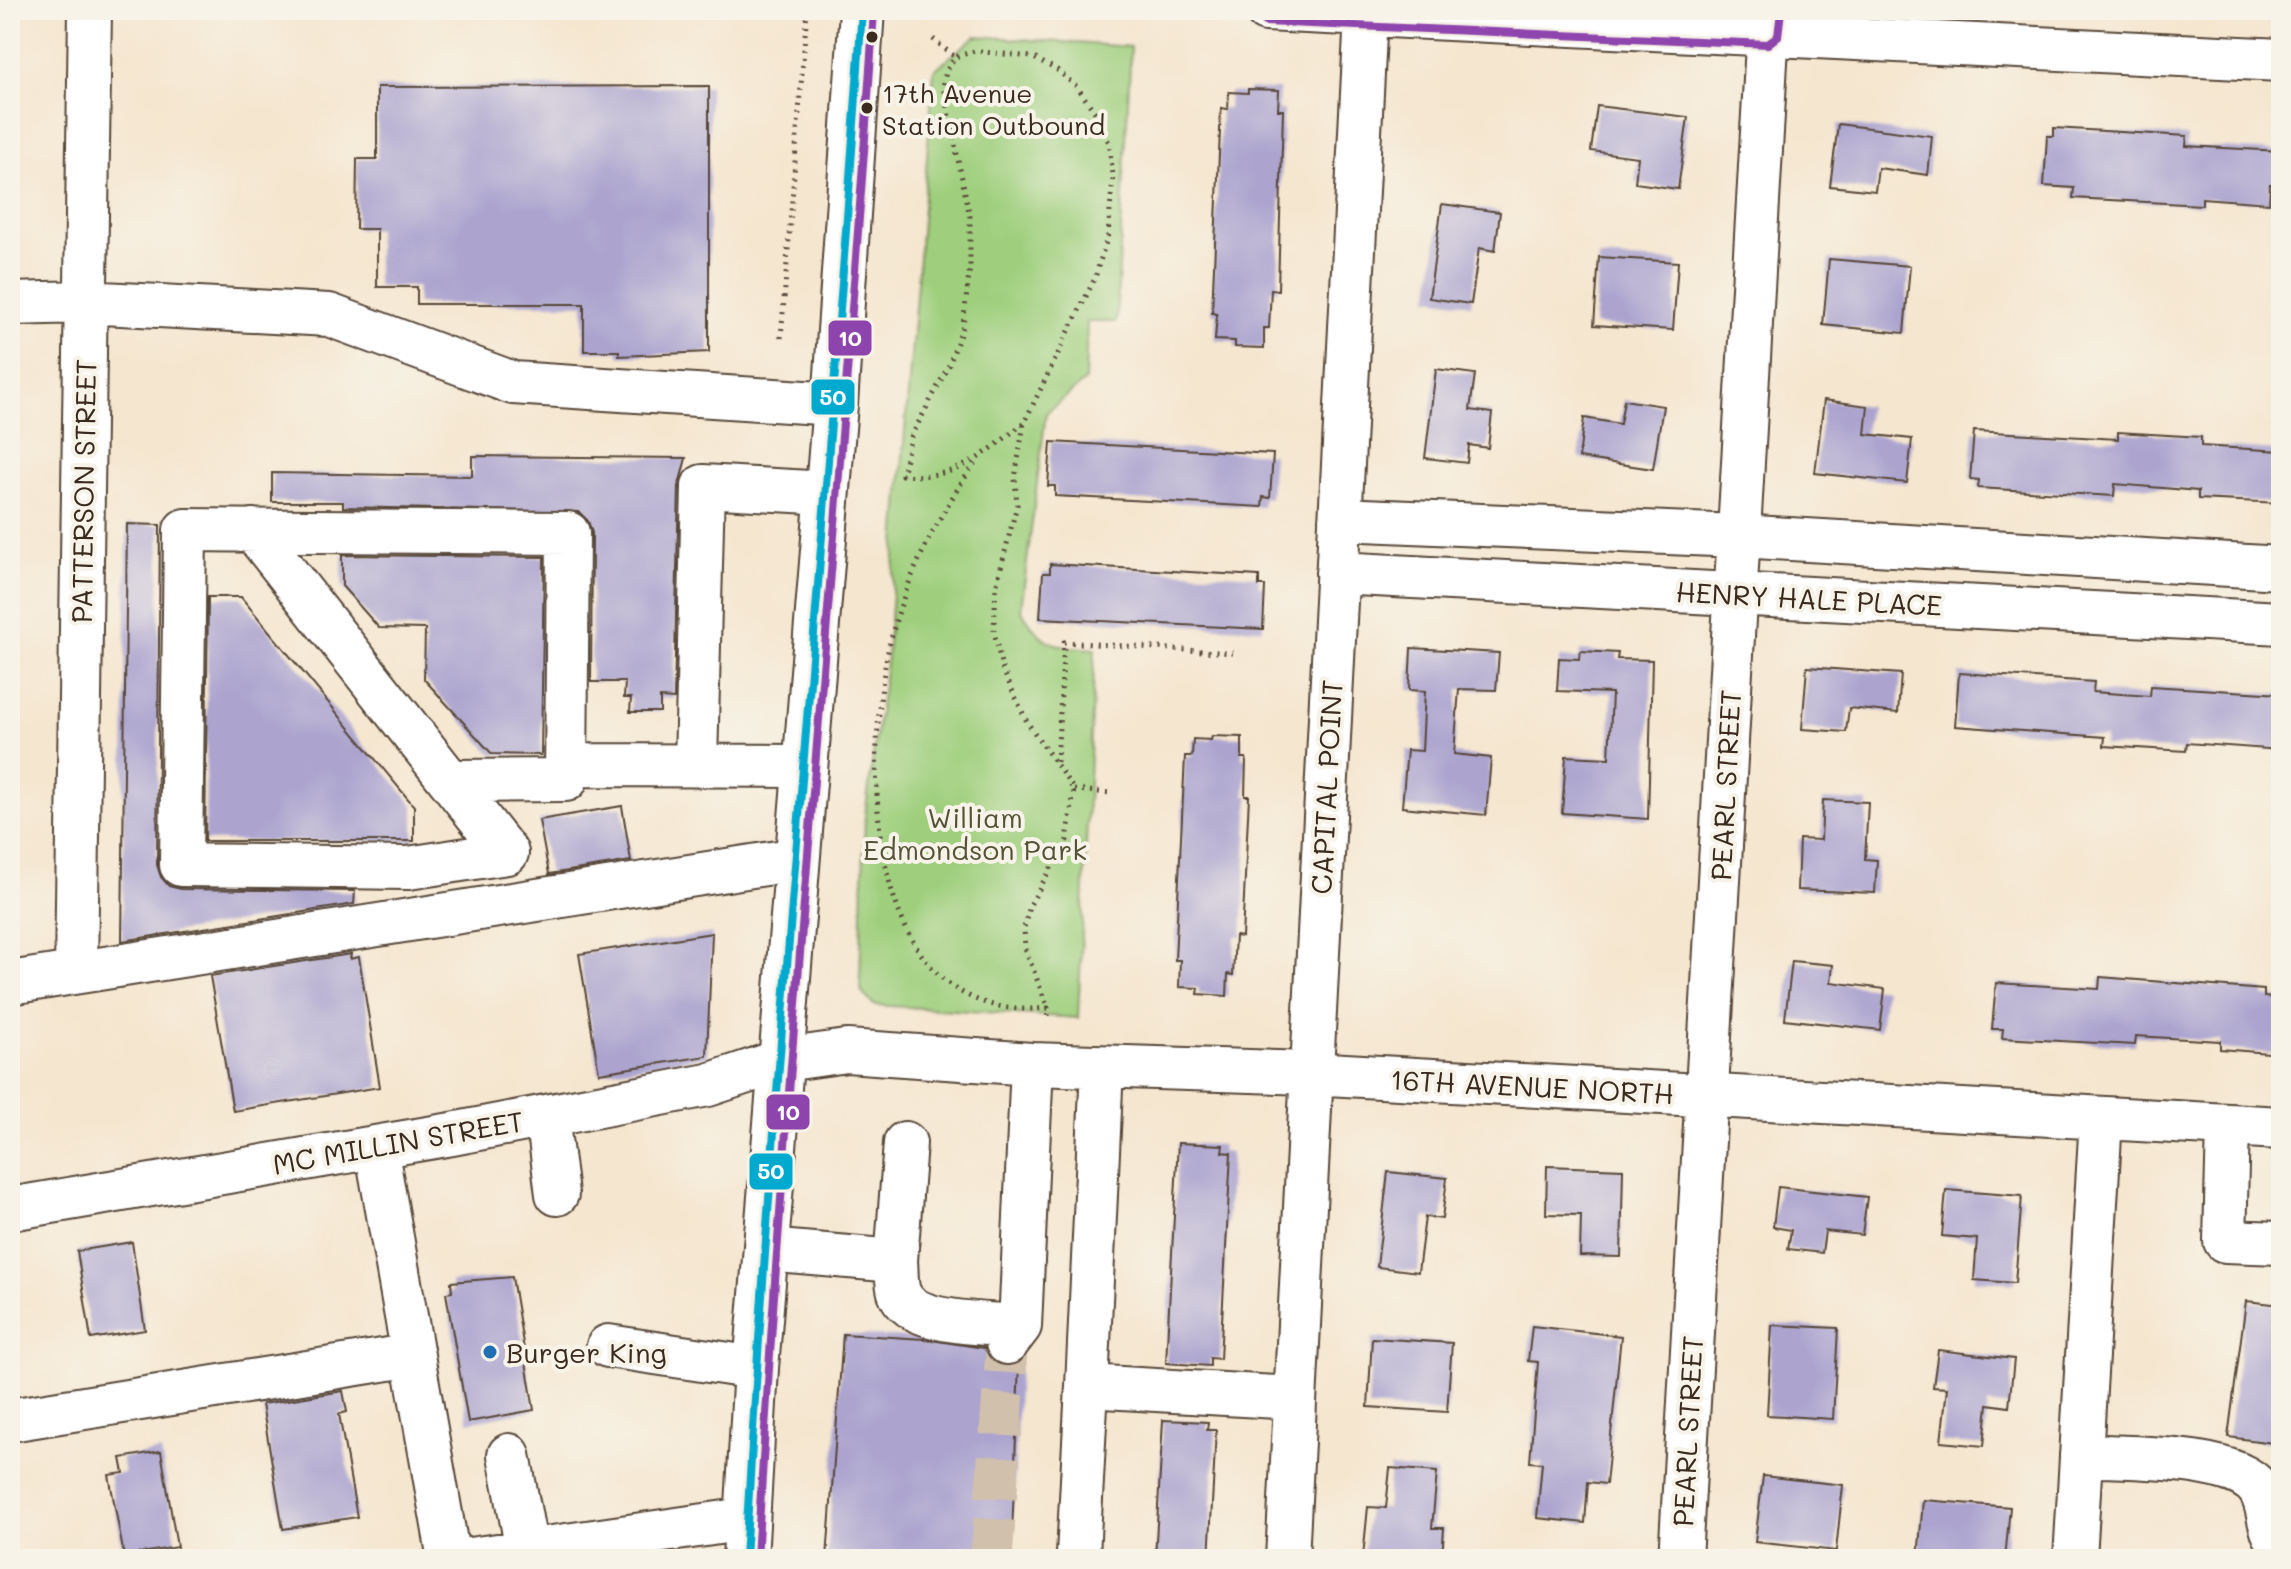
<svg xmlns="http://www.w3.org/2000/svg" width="2291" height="1569" font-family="Mali,sans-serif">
	<rect width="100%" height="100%" fill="#f7f3e8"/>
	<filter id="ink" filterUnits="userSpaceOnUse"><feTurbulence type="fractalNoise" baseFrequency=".0125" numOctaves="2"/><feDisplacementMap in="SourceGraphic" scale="16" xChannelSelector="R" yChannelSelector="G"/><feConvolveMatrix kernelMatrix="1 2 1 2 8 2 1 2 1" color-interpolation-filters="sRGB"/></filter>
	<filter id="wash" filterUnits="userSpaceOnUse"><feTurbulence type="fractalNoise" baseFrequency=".006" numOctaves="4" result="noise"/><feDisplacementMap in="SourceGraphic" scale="32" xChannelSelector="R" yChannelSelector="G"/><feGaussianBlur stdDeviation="1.8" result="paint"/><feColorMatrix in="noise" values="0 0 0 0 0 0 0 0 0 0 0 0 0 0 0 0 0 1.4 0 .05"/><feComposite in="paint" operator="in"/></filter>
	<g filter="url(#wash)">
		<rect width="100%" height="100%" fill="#f5e6cf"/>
		<path fill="#9fcf7d" stroke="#6d7c4e" stroke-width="2" d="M 976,36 L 1131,47 L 1116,322 L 1087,322 L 1085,381 L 1046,413 L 1021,609 C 1043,647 1054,646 1095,649 L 1078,1018 L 874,1005 L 862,993 L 860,978 L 865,815 L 887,656 L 934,70 Z"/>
		<g id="blocks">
			<path fill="#aca4cf" d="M 709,86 L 709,352 L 619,356 L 619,351 L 584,351 L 584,304 L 417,304 L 417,287 L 377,287 L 377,229 L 356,229 L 357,159 L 377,159 L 377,87 Z
				M 1248,89 L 1279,90 L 1278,110 L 1283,110 L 1278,290 L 1271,289 L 1269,328 L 1264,328 L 1264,348 L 1235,347 L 1235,341 L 1215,340 L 1217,314 L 1212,313 L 1221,108 L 1228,109 L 1229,92 L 1248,93 Z
				M 1597,106 L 1688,117 L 1678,189 L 1635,183 L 1638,157 L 1591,151 Z
				M 1838,124 L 1932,136 L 1928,175 L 1878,168 L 1875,191 L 1830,186 Z
				M 2054,128 L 2187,136 L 2186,146 L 2281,151 L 2281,184 L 2270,184 L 2269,203 L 2202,198 L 2202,205 L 2073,198 L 2074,188 L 2044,186 L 2047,136 L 2054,136 Z
				M 1442,204 L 1500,212 L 1495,251 L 1479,248 L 1471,304 L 1429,298 Z
				M 1599,257 L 1678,262 L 1673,330 L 1594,325 Z
				M 1829,259 L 1910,266 L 1904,333 L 1823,325 Z
				M 1436,369 L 1475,374 L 1470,410 L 1492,413 L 1488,448 L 1469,445 L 1467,463 L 1425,458 Z
				M 1624,400 L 1663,406 L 1653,469 L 1579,458 L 1584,418 L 1620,424 Z
				M 1824,400 L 1868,406 L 1865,434 L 1912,439 L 1907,483 L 1815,473 Z
				M 1974,431 L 2118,439 L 2118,432 L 2201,437 L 2201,446 L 2281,451 L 2281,503 L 2198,499 L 2198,491 L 2115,484 L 2114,496 L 1978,488 L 1979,480 L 1970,479 Z
				M 1051,442 L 1273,454 L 1270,498 L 1263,497 L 1262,507 L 1055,496 L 1055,486 L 1048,486 Z
				M 472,456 L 686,458 L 679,485 L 674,699 L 660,698 L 660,712 L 630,712 L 631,698 L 624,698 L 625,682 L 591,682 L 592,533 L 588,521 L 579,512 L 343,507 L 343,502 L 272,502 L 272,473 L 472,476 Z
				M 127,524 L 160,525 L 157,865 L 161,877 L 169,886 L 181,889 L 355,891 L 354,904 L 122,941 Z
				M 342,555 L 544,557 L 541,755 L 492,754 L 424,679 L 425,629 L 379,628 L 342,586 Z
				M 1050,564 L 1259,576 L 1259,586 L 1265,586 L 1263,629 L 1040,618 L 1043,573 L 1050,573 Z
				M 208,597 L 241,597 L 414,806 L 414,841 L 205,841 Z
				M 1411,648 L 1499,653 L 1496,690 L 1459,689 L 1454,754 L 1491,758 L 1486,815 L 1402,807 L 1407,750 L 1422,751 L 1425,691 L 1409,690 Z
				M 1580,651 L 1618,653 L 1617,659 L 1652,660 L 1648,819 L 1562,813 L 1566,756 L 1609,758 L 1612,693 L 1557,691 L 1559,658 L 1579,659 Z
				M 1807,667 L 1901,674 L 1898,713 L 1849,708 L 1846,732 L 1802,729 Z
				M 1959,673 L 2094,682 L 2093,692 L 2150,696 L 2151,686 L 2281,694 L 2281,750 L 2187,743 L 2186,751 L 2104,746 L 2105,737 L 1955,726 Z
				M 1212,736 L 1242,737 L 1242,758 L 1246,758 L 1245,796 L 1249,796 L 1242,937 L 1235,936 L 1233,975 L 1228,974 L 1227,996 L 1198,994 L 1199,988 L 1179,987 L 1180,960 L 1175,960 L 1185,756 L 1192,756 L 1193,739 L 1211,740 Z
				M 1823,800 L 1868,802 L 1865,859 L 1877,860 L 1875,893 L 1797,890 L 1799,839 L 1821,840 Z
				M 622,806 L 631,861 L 549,874 L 539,820 Z
				M 712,933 L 707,1056 L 599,1073 L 579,954 Z
				M 351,954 L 350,959 L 359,957 L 380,1087 L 233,1111 L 210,976 Z
				M 1792,961 L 1833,965 L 1831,982 L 1885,989 L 1880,1030 L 1785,1019 Z
				M 2100,977 L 2264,990 L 2264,997 L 2281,998 L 2281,1054 L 2220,1049 L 2220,1041 L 2136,1036 L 2135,1045 L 2002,1038 L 2003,1029 L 1992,1029 L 1996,983 L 2099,989 Z
				M 1178,1143 L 1223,1145 L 1222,1152 L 1231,1153 L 1220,1359 L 1210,1358 L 1210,1366 L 1166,1363 Z
				M 1547,1166 L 1623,1169 L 1621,1257 L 1580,1256 L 1581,1215 L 1546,1214 Z
				M 1388,1172 L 1447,1178 L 1442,1219 L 1425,1217 L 1418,1272 L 1377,1267 Z
				M 1778,1187 L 1867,1197 L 1862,1235 L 1825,1231 L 1822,1253 L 1788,1249 L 1791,1230 L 1773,1227 Z
				M 1946,1190 L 2022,1196 L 2015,1283 L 1974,1280 L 1977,1239 L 1942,1236 Z
				M 132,1242 L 145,1330 L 91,1339 L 77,1251 Z
				M 512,1277 L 534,1410 L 468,1422 L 446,1293 L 452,1292 L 451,1282 Z
				M 2246,1301 L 2281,1305 L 2281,1444 L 2228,1437 Z
				M 1772,1325 L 1838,1328 L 1833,1419 L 1767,1415 Z
				M 1532,1326 L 1621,1336 L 1606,1484 L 1588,1482 L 1585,1523 L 1537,1518 L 1542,1463 L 1530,1462 L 1538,1362 L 1528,1361 Z
				M 843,1334 L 924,1339 L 984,1348 L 993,1362 L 1005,1367 L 1019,1363 L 1011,1559 L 827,1559 Z
				M 1372,1338 L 1452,1343 L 1447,1412 L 1368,1407 Z
				M 1938,1350 L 2014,1359 L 2009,1407 L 1988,1404 L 1984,1446 L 1941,1442 L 1947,1388 L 1933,1387 Z
				M 343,1391 L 347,1412 L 339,1414 L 357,1517 L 283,1529 L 262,1404 Z
				M 1163,1420 L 1208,1422 L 1207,1430 L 1216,1430 L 1209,1559 L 1155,1559 Z
				M 161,1451 L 177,1547 L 124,1556 L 109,1475 L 124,1473 L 121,1458 Z
				M 1390,1468 L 1437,1472 L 1432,1528 L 1444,1528 L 1442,1559 L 1363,1557 L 1368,1507 L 1386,1508 Z
				M 1763,1476 L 1843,1485 L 1836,1551 L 1755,1542 Z
				M 1923,1500 L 2010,1507 L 2005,1559 L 1918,1559 Z"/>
		</g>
	</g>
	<g filter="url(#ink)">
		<use href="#blocks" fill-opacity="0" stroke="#574639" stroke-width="2"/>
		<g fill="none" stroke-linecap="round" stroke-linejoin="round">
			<path stroke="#d0c0ac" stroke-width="42" stroke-dasharray="42 21" stroke-linecap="butt" d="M 986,1559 L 992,1552 L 1007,1343"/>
			<g stroke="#574639" stroke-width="46">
				<path id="minor" d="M 1266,10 L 2281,60
					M 10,304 L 84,302 L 329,315 L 513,383 L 835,404
					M 1340,519 L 1738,536 L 2281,568
					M 253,530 L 450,781 L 566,780 L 568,533 L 185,530 L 181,865 L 408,868 L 507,853 L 450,781
					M 1337,573 L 2281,623
					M 696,764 L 703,486 L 828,493
					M 566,765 L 805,766
					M 76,972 L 90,10
					M 10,983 L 797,859
					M 1102,1067 L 1087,1386 L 1295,1398
					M 547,1116 L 557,1194
					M 2228,1125 L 2225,1241 L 2281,1243
					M 376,1147 L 449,1559
					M 10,1209 L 452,1134 L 708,1085 L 783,1060 L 847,1051 L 1032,1064 L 1310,1073 L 2281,1128
					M 766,1250 L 896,1261 L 905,1143
					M 896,1261 C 897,1270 896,1283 899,1292 C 911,1326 989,1323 1020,1326
					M 1007,1343 L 1020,1326 L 1032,1064
					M 608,1346 L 756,1368
					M 10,1420 L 413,1355
					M 509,1455 L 527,1550
					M 2081,1455 C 2123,1458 2232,1454 2258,1488 C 2271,1505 2265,1529 2281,1544
					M 1078,1555 L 1087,1386
					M 470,1559 L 746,1519
					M 1287,1559 L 1366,15
					M 1680,1559 L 1769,10
					M 2075,1559 L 2101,1118"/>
			</g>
			<g stroke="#574639" stroke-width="48">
				<path id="major" d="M 745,1559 L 756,1368 L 835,404 L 862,10"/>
			</g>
			<path stroke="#574639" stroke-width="5" stroke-dasharray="2 6" stroke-linecap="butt" d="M 933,39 L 955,57
				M 781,338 L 807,10
				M 1024,423 C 981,456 960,480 902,475 L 911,437 L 949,365 L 963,326 L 970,266 L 970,217 L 943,87 L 946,71 L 955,57 L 974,51 L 1032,57 L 1057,70 L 1077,87 L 1097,115 L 1109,143 L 1113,175 L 1108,235 L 1095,278 L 1024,423 L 1015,478 L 1017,505 L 996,587 L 994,631 L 1002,668 L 1027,722 L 1074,790 L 1067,840 L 1030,905 L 1024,928 L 1025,948 L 1048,1008
				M 975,463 C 935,520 901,587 887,656 C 863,777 866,1028 1048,1008 L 1048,1016
				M 1057,762 L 1064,642 L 1233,653
				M 1074,790 L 1112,793"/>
			<use href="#minor" stroke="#fff" stroke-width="42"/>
			<use href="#major" stroke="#fff" stroke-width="44"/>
			<g stroke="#f7f3e8" stroke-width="14">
				<path id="bus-1" d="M 745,1559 C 775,1042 827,527 862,10"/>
			</g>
			<g stroke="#f7f3e8" stroke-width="14">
				<path id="bus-2" d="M 1265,22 L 1768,44 L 1778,36 L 1781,11
					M 757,1559 C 787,1042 839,527 874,11"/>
			</g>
			<use href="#bus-1" stroke="#00a9ce" stroke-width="8"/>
			<use href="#bus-2" stroke="#8e44ad" stroke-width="8"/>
		</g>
	</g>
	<g fill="#3b2a1e" stroke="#f7f3e8" stroke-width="3">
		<circle cx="872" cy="37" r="7"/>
		<circle cx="867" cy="108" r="7"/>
	</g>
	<circle fill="#1f6fb2" stroke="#f7f3e8" stroke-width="3" cx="490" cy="1352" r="8"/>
	<g text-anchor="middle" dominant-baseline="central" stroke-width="8" stroke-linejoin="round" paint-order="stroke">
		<g font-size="26" fill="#3b2a1e" stroke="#f7f3e8" text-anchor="start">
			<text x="882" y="93">17th Avenue<tspan x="882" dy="32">Station Outbound</tspan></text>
		</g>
		<g font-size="28" fill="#3b2a1e" stroke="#f7f3e8">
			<text transform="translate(83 491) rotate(-89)">PATTERSON STREET</text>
			<text transform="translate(1809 598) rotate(3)">HENRY HALE PLACE</text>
			<text transform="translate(1725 785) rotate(-87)">PEARL STREET</text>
			<text transform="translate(1326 787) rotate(-87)">CAPITAL POINT</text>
			<text transform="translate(1532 1086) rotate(3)">16TH AVENUE NORTH</text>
			<text transform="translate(398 1142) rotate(-10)">MC MILLIN STREET</text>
			<text transform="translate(1687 1431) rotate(-87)">PEARL STREET</text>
		</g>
		<g font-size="28" fill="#545336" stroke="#f7f3e8">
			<text x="975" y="817">William<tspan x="975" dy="32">Edmondson Park</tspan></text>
		</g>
		<g font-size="28" fill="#3b2a1e" stroke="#f7f3e8" text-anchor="start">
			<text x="506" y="1352">Burger King</text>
		</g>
	</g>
	<g stroke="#f7f3e8" stroke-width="3">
		<rect x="827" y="319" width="46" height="38" rx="8" fill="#8e44ad"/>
		<rect x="810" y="378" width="46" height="38" rx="8" fill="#00a9ce"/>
		<rect x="765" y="1093" width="46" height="38" rx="8" fill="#8e44ad"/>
		<rect x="748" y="1152" width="46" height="39" rx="8" fill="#00a9ce"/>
	</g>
	<g font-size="22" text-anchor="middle" font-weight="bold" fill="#fff">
		<text x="850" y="346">10</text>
		<text x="833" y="405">50</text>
		<text x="788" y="1120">10</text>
		<text x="771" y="1179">50</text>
	</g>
	<rect width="2291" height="1569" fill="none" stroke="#f7f3e8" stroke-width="40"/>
</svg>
